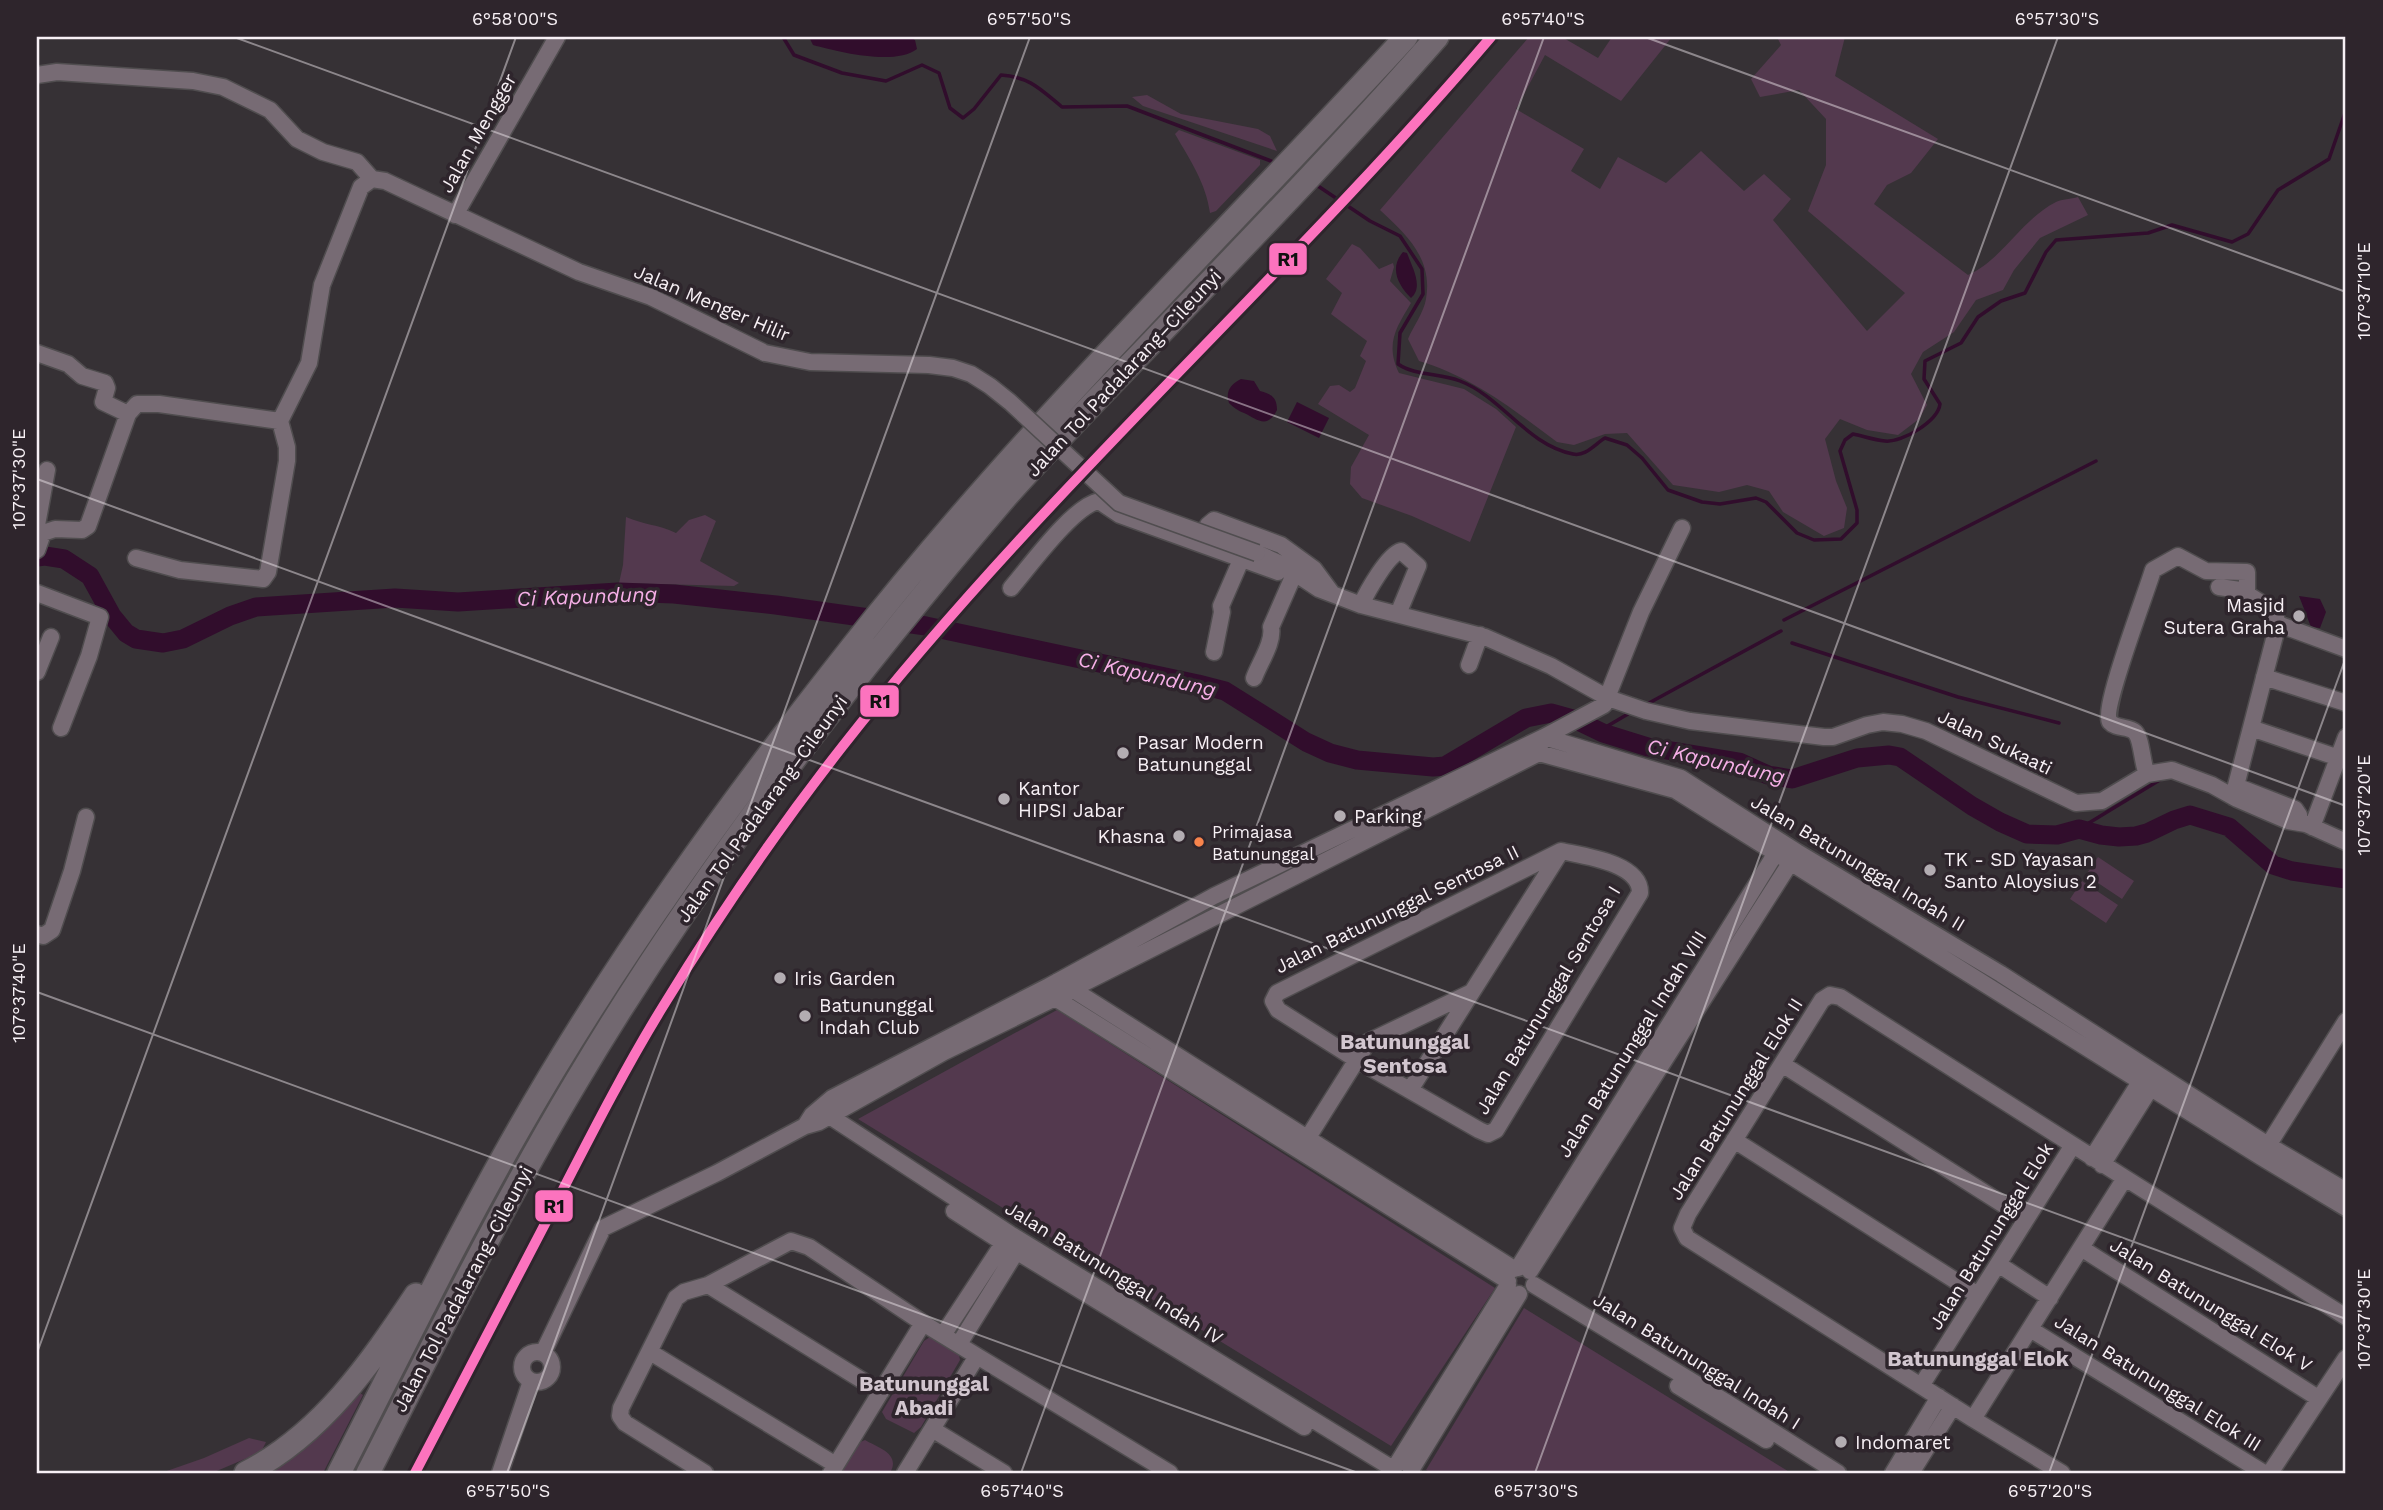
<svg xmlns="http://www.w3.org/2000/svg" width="2383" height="1510" font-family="'Work Sans',sans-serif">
	<rect width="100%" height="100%" fill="#363135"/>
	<path fill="#53394e" d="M 1529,37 L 1562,37 L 1598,58 L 1612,37 L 1672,37 L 1621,101 L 1545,55 L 1516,109 L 1584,149 L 1571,171 L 1600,189 L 1618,157 L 1666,183 L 1701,151 L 1744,191 L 1764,174 L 1791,199 L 1773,220 L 1867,331 L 1905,293 L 1808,211 L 1826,165 L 1826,119 L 1799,90 L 1760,97 L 1751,79 L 1781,45 L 1777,37 L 1845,37 L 1835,76 L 1938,139 L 1911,173 L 1887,185 L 1874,204 L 1968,275 C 2002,260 2022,219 2056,202 C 2062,199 2071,199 2078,197 L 2088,215 L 2040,238 L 2014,270 L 2003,290 L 1976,300 L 1954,332 L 1923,352 L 1911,374 L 1927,405 L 1919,419 L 1898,435 L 1867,430 L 1840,419 L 1825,439 L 1836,481 L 1847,508 L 1844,528 L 1824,536 L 1783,512 L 1769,491 L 1747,485 L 1719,492 L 1673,485 L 1627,433 L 1605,434 L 1574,445 L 1557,442 C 1514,410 1471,376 1419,361 L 1408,339 C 1413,327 1424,312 1426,299 C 1433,259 1407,235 1380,210 Z
		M 1147,95 L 1181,114 L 1258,129 L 1270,136 L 1277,151 L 1143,106 L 1132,97 Z
		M 1179,130 L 1260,160 L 1260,165 L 1216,211 L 1210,213 C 1206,183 1190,160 1175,134 Z
		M 1352,244 L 1360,248 L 1379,269 L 1393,263 L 1394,267 L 1390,281 L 1411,303 C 1396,328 1385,344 1399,373 L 1464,389 L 1496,409 L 1516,427 L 1470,542 L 1412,516 L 1362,498 L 1350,484 L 1351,467 L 1369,435 L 1318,404 L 1330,386 L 1339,385 L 1350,392 L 1355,388 L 1366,361 L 1360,356 L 1367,341 L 1331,314 L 1342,293 L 1326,279 Z
		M 705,515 L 716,521 L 700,561 L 739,583 L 734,586 L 619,583 L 623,565 L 626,517 C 644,525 657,524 676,533 L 689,520 Z
		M 2098,857 L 2134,881 L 2122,899 L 2086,875 Z
		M 2082,881 L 2118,905 L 2106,923 L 2070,899 Z
		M 1057,1010 L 1495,1288 L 1391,1446 L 858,1119 Z
		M 1524,1308 L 1791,1473 L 1432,1473 L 1426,1470 Z
		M 930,1337 L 959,1355 L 960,1360 L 921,1427 L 914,1433 L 886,1419 L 882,1412 L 924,1341 Z
		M 360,1393 L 363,1395 L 323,1473 L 257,1473 C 295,1450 331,1427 360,1393 Z
		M 249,1438 L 266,1442 L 261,1452 L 212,1473 L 161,1473 L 204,1458 Z
		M 865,1440 C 879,1448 901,1454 890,1473 L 837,1473 L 856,1444 Z"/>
	<path fill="#310d2c" d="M 809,37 L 910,37 L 915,40 L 917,49 C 895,66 839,52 813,45 Z
		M 1403,252 L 1407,253 C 1412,267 1424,287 1411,298 C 1398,285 1389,268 1403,252 Z
		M 1241,379 L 1254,381 L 1260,391 C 1271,394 1277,397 1277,410 C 1267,430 1257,419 1244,413 C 1237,410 1234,408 1229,403 C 1225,391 1231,384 1241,379 Z
		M 1297,402 L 1329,418 L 1319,438 L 1287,422 Z
		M 2299,596 L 2320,599 L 2326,612 L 2320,628 L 2311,627 Z"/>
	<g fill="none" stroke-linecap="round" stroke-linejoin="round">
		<path stroke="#310d2c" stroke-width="3.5" d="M 783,37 L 794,55 L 842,73 L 886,81 L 922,65 L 939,73 L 950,108 L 963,118 L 974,109 L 1001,75 C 1030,77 1040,89 1062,107 L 1127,106 L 1271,161
			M 1318,186 L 1370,221 L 1400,236 L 1422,269 L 1423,294 L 1400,333 L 1398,364 C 1415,376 1440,373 1460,381 C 1502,397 1527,445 1573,454 C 1585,457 1595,444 1605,438 L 1627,445 L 1642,458 L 1668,490 L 1702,502 L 1720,504 L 1756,498 L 1766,502 L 1797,533 L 1814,540 L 1841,539 L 1857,523 L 1857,510 L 1840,451 L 1845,440 L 1853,434 C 1863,436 1874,440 1885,441 C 1902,443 1938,421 1940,404 L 1924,379 L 1925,361 L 1961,343 L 1978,317 L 2001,301 L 2025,293 L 2046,252 L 2056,240 L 2148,233 L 2172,225 L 2232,242 L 2248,234 L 2278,190 L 2329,159 L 2346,110
			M 1784,620 L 2096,461
			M 1792,643 L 1958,697 L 2059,723
			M 1649,703 L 1781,631
			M 1599,731 L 1628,714
			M 2079,829 L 2163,778"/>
		<path stroke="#310d2c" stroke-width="19" d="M 37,557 L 45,556 L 64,559 L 90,576 L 112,616 L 126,633 L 136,639 L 163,643 L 183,639 L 230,616 L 256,607 L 395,598 L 458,602 L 618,592 L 674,594 L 776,605 L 926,626 L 1198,684 L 1225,691 L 1306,742 L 1330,753 L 1357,760 L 1433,767 L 1445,766 L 1526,718 L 1551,713 L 1576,720 L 1603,733 L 1648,747 L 1739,762 L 1768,775 L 1792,779 L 1857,758 L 1889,755 L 1900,757 L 1972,806 L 2000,822 L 2027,834 L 2057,835 L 2079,829 L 2101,835 L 2119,837 L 2136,836 L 2147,833 L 2174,820 L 2190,815 L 2229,827 L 2273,865 L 2292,871 L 2346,879"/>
		<g stroke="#504d4f" stroke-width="19">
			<path id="minor" d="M 37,75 L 57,72 L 193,81 L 223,87 L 270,110 L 297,139 L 323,152 L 357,162 L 372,179
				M 372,179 L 385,181 L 579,272 L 651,297 L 765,353
				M 455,215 L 557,37
				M 37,353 L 68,364 L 82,376 L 105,383 L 107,388 L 103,402 L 128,414
				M 37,525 L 47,470
				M 1198,543 L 1208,525 L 1214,520 L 1281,545 L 1314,569 L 1331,592
				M 37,550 L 43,533 L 55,529 L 82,530 L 88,526 L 128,414 L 137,404 L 159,404 L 280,421 L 309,363 L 322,285 L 361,187 L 372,179
				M 1257,553 L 1281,564 L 1319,589 L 1361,605 L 1485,637 L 1551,666 L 1608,698 L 1646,711 L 1690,721 L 1824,737 L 1833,737 L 1867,725 L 1883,722 L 1902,724 L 1926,731 L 2076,803 L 2102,801 L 2147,774 L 2172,770 L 2212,785 L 2237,799 L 2288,821 L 2306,824 L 2346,842
				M 136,558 L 180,570 L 263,579 L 268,572 L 287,461 L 287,447 L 280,421
				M 2219,587 L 2247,591
				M 1011,588 C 1030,566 1073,506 1099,501 L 1120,515 L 1278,572
				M 37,593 L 100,617 L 89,656 L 61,728
				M 1361,605 C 1367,592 1388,554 1401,551 L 1418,566 L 1398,614
				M 2278,624 L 2346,649
				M 1214,652 L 1222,612 L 1221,606 L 1241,560
				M 1469,665 L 1480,635
				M 37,672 L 51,637
				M 2264,677 L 2346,703
				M 1254,678 C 1260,662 1274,642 1271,627 L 1292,579
				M 2251,728 L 2339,758
				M 1542,742 L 1544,737 L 1604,705 L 1641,612 L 1682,528
				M 2147,774 C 2142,764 2142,739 2135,732 C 2129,726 2116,729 2110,722 C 2101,710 2147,591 2153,570 L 2178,556 L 2206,571 L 2247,572 L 2247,594 L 2274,611 L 2278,624
				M 2236,786 L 2295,809 L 2299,815 L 2299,823
				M 2233,797 L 2278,624
				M 2312,827 L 2346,737
				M 1561,851 C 1584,856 1641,863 1640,893 L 1496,1130 L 1488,1134 L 1479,1130 L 1357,1060 L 1278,1010 L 1273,1001 L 1277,993 Z
				M 37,934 L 43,936 L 52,930 L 72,871 L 86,817
				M 1058,981 L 1072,989 L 1055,998 L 1049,986 L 1214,896 L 1544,737 L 1681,778 L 1797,852 L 2001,974 L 2268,1145 L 2346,1191
				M 1049,986 L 832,1098 L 812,1115 L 805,1126 L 819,1122 L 944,1052 L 1055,998 L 1508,1281
				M 1072,989 L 1539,753 L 1675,790 L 2261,1157 L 2346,1208
				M 1072,989 L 1514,1269
				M 1782,1064 L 2026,1219
				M 1410,1090 L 1560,853
				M 822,1111 L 1010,1234 L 1390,1467
				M 1734,1140 L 1978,1295
				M 1302,1147 L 1368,1042 L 1472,992
				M 2264,1152 L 2346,1021
				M 2092,1158 L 2145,1074
				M 2102,1165 L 2155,1081
				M 2125,1178 L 2346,1317
				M 954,1211 L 1016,1251 L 1304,1427
				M 2081,1248 L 2318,1398
				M 1998,1264 L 2050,1298
				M 1518,1268 L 1779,848
				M 1530,1271 L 1794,857
				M 708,1285 L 881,1392
				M 1534,1285 L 1726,1402 L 1838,1473
				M 2030,1329 L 2264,1473
				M 943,1335 L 1008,1236
				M 959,1344 L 1021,1244
				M522 1367a15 15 0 1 1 30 0a15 15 0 1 1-30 0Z
				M 650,1352 L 836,1465
				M 543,1353 L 603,1228 L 717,1173 L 805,1126
				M 977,1356 L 1170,1473
				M 1678,1386 L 1766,1440
				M 1921,1386 L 1687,1238 L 1682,1228 L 1688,1214 L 1822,1000 L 1830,995 L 1840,997 L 2073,1145 L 2125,1178 L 1973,1419 L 1921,1386 L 2073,1145
				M 1973,1419 L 2062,1473
				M 932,1429 L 1004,1473
				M 1397,1464 L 1508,1285
				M 1411,1470 L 1519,1294
				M 500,1473 L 531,1381
				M 705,1473 L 625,1423 L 620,1416 L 621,1408 L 676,1298 L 684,1292 L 708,1285 L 791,1241 L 809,1247 L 923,1323
				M 831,1473 L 923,1323 L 977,1356 L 905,1473
				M 1893,1473 L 1939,1397
				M 1911,1473 L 1953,1406
				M 2270,1473 L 2346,1358"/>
		</g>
		<g stroke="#504d4f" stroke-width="26">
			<path id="highway" d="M 246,1473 C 322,1434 370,1364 416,1295
				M 339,1473 C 398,1358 455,1241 519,1129 C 616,959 732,799 853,646 C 1022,430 1221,239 1406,37
				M 368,1473 C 435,1342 500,1209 576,1082 C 699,875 848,682 1004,499 C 1052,445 1103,393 1153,341 C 1249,241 1346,141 1437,37"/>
		</g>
		<use href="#minor" stroke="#776b74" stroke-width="16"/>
		<use href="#highway" stroke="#726870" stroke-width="23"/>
		<g stroke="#504d4f" stroke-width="19" stroke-linecap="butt">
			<path id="minor-bridge" d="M 765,353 L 810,362 L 929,365 L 953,368 L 971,374 L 990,386 L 1010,402 L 1119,503 L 1257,553"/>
		</g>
		<use href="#minor-bridge" stroke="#776b74" stroke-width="16"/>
		<g stroke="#2e252c" stroke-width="16">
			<path id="rail-1" d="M 415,1473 C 462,1382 510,1291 558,1199 C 591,1135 624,1070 662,1008 C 717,918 777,830 842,747 C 1040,494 1283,281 1491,37"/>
		</g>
		<use href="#rail-1" stroke="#fc73be" stroke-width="10"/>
	</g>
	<path fill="none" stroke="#f7f0f5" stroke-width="2" stroke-opacity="0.45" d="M 234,37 L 2346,806M 1645,37 L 2346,292M 37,479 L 2346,1319M 37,992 L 1358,1473M 37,1353 L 516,37M 507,1473 L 1030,37M 1021,1473 L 1544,37M 1535,1473 L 2058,37M 2049,1473 L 2346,657"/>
	<g fill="#b3adb2" stroke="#2e252c" stroke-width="2.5">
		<circle cx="2299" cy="616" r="7"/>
		<circle cx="1123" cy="753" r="7"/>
		<circle cx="1004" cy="799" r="7"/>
		<circle cx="1340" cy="816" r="7"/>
		<circle cx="1179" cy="836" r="7"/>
		<circle cx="1930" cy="870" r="7"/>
		<circle cx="780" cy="978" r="7"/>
		<circle cx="805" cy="1016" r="7"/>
		<circle cx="1841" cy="1442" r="7"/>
	</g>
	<circle fill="#f8844c" stroke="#2e252c" stroke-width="2.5" cx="1199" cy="842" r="6"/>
	<g text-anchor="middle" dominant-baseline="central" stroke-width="7" stroke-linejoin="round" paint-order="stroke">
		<g font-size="17" fill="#f7f0f5" stroke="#2e252c" text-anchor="start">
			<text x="1212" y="832">Primajasa<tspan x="1212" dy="22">Batununggal</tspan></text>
		</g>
		<g font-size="19" fill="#f7f0f5" stroke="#2e252c">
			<text transform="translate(478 133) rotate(-60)">Jalan Mengger</text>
			<text transform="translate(712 303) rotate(23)">Jalan Menger Hilir</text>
			<text transform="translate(1124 373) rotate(-47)">Jalan Tol Padalarang–Cileunyi</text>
			<text transform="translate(1995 742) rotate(26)">Jalan Sukaati</text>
			<text transform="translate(762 809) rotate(-54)">Jalan Tol Padalarang–Cileunyi</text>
			<text transform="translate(1858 863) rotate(31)">Jalan Batununggal Indah II</text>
			<text transform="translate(1397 909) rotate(-26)">Jalan Batununggal Sentosa II</text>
			<text transform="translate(1548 1000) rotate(-59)">Jalan Batununggal Sentosa I</text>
			<text transform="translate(1632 1044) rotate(-58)">Jalan Batununggal Indah VIII</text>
			<text transform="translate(1736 1099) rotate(-58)">Jalan Batununggal Elok II</text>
			<text transform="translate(1991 1236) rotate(-58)">Jalan Batununggal Elok</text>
			<text transform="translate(1114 1273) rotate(32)">Jalan Batununggal Indah IV</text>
			<text transform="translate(463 1289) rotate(-62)">Jalan Tol Padalarang–Cileunyi</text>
			<text transform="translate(2211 1305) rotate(32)">Jalan Batununggal Elok V</text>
			<text transform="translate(1697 1361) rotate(32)">Jalan Batununggal Indah I</text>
			<text transform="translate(2158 1383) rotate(32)">Jalan Batununggal Elok III</text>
		</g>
		<g font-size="19" fill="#f7f0f5" stroke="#2e252c" text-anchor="start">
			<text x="2285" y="605" text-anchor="end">Masjid<tspan x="2285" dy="22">Sutera Graha</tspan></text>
			<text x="1137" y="742">Pasar Modern<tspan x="1137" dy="22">Batununggal</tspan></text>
			<text x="1018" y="788">Kantor<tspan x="1018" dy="22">HIPSI Jabar</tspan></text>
			<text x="1354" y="816">Parking</text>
			<text x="1165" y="836" text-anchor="end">Khasna</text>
			<text x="1944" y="859">TK - SD Yayasan<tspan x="1944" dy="22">Santo Aloysius 2</tspan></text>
			<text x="794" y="978">Iris Garden</text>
			<text x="819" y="1005">Batununggal<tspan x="819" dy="22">Indah Club</tspan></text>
			<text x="1855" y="1442">Indomaret</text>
		</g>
		<g font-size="21" font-style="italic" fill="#f6afe7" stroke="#2e252c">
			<text transform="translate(587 596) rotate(-2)">Ci Kapundung</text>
			<text transform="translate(1147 674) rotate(13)">Ci Kapundung</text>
			<text transform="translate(1716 761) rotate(13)">Ci Kapundung</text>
		</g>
		<g font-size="21" font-weight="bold" fill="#d2c6cf" stroke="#2e252c">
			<text x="1405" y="1041">Batununggal<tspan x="1405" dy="24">Sentosa</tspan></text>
			<text x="1978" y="1358">Batununggal Elok</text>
			<text x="924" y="1383">Batununggal<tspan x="924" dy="24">Abadi</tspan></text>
		</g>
	</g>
	<g stroke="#2e252c" stroke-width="2.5">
		<rect x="1268" y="242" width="40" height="34" rx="7" fill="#fc73be"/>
		<rect x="859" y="684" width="41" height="34" rx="7" fill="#fc73be"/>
		<rect x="534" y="1189" width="40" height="34" rx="7" fill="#fc73be"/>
	</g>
	<g font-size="19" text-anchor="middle" font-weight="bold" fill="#111">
		<text x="1288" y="266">R1</text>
		<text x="880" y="708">R1</text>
		<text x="554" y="1213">R1</text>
	</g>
	<rect width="2383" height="1510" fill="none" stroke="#2e252c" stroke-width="77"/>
	<rect x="38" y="38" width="2306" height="1434" fill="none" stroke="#f7f0f5" stroke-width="2.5"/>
	<g font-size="18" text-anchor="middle" fill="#f7f0f5">
		<text x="515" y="25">6°58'00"S</text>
		<text x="1029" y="25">6°57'50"S</text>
		<text x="1543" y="25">6°57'40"S</text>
		<text x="2057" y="25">6°57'30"S</text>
		<text transform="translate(2364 291) rotate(-90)" y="6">107°37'10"E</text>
		<text transform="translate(19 479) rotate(-90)" y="6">107°37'30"E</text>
		<text transform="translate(2364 805) rotate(-90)" y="6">107°37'20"E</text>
		<text transform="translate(19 993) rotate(-90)" y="6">107°37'40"E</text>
		<text transform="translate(2364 1319) rotate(-90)" y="6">107°37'30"E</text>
		<text x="508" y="1497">6°57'50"S</text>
		<text x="1022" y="1497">6°57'40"S</text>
		<text x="1536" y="1497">6°57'30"S</text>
		<text x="2050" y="1497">6°57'20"S</text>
	</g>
</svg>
